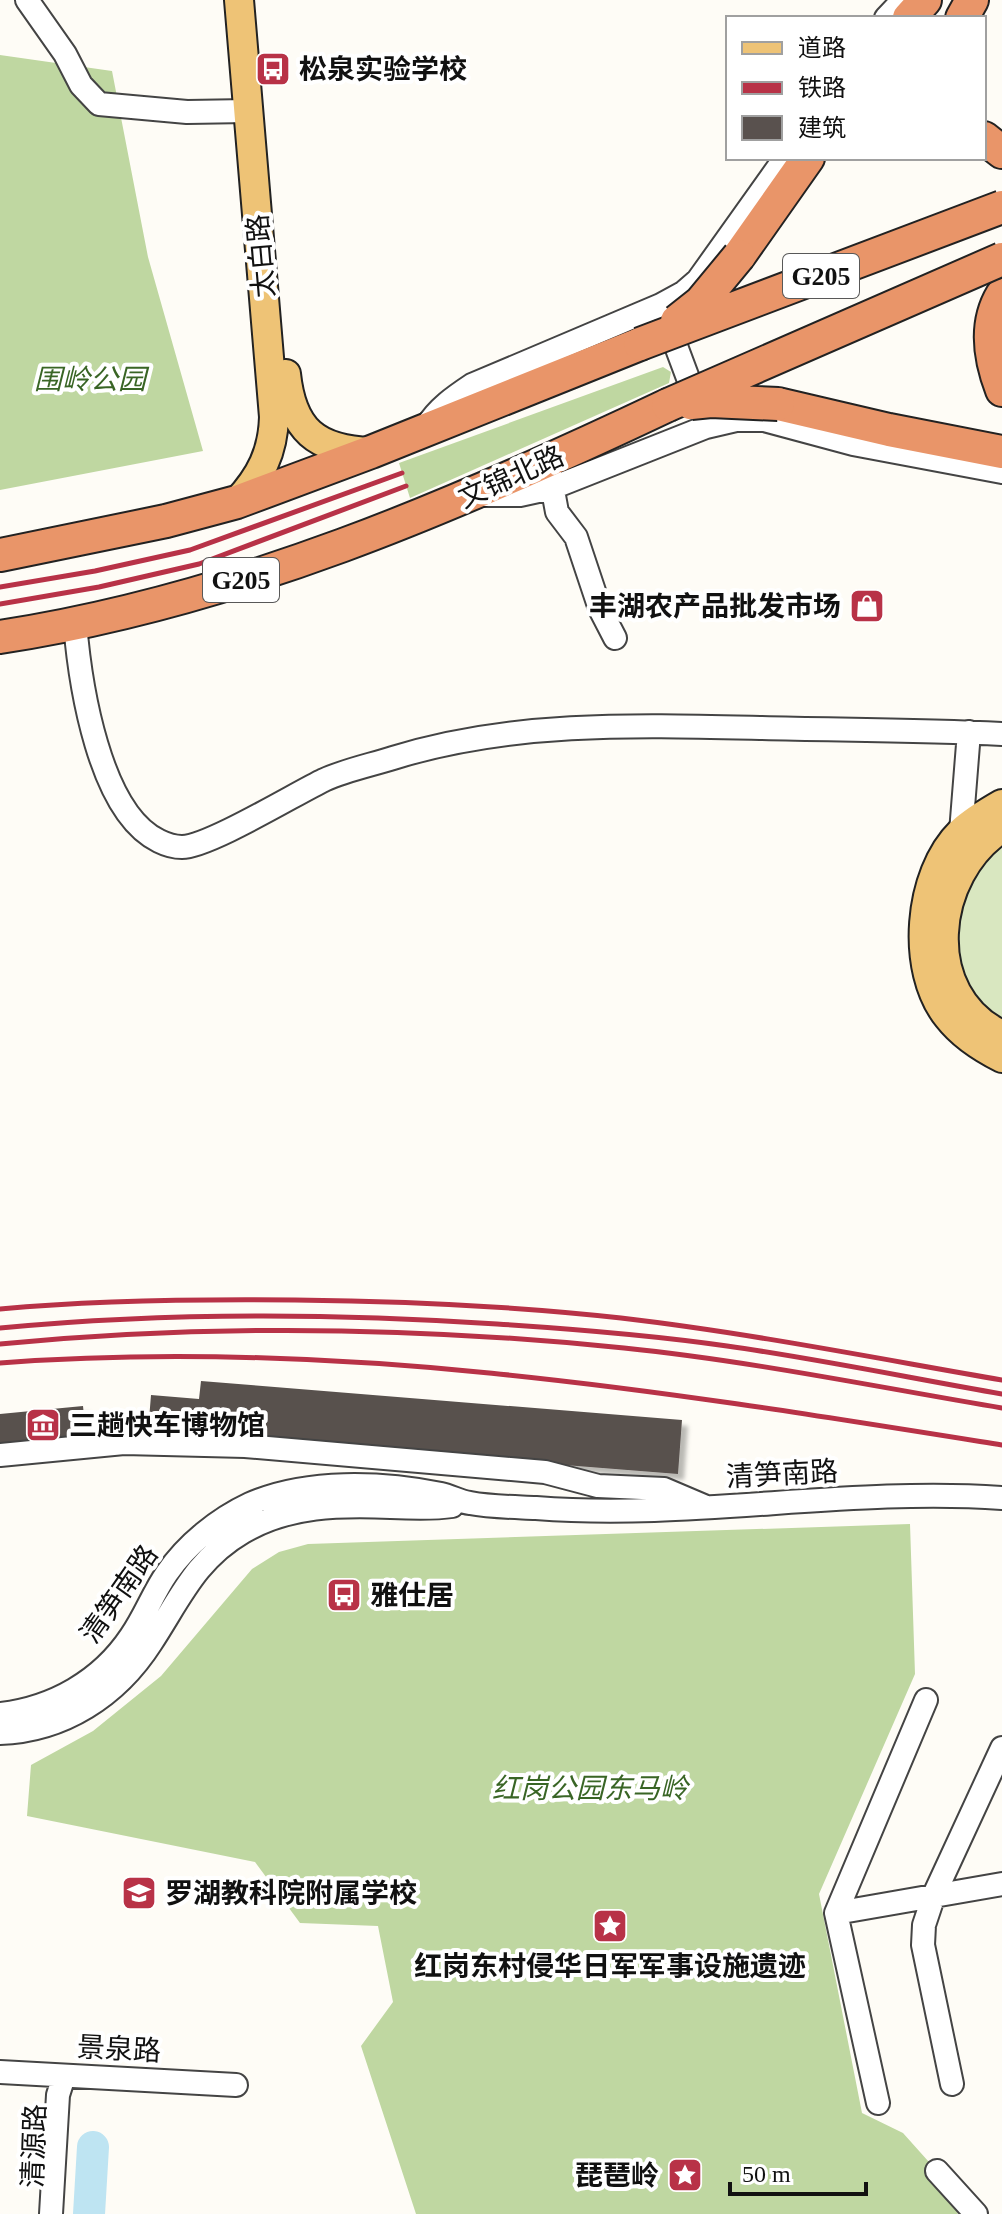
<svg xmlns="http://www.w3.org/2000/svg" width="1002" height="2214" font-family="'Times New Roman','Noto Sans SC',serif">
	<defs>
		<filter id="shadow"><feDropShadow dx="6" dy="6" stdDeviation="2" flood-color="#0004"/></filter>
	</defs>
	<rect width="100%" height="100%" fill="#fefcf6"/>
	<path fill="#d9e7c0" d="M 1002,838 L 1002,1022 L 976,1004 L 952,954 L 960,895 Z"/>
	<path fill="#bfd7a1" d="M 0,55 L 112,71 L 148,257 L 203,451 L 0,490 Z
		M 663,367 L 671,372 L 669,383 L 410,498 L 399,463 Z
		M 910,1524 L 915,1674 L 819,1894 L 862,2113 L 903,2133 L 937,2171 L 958,2214 L 416,2214 L 361,2046 L 393,2002 L 378,1926 L 300,1923 L 255,1862 L 27,1816 L 31,1765 L 93,1731 L 161,1676 L 252,1569 L 279,1552 L 308,1544 Z"/>
	<g fill="none" stroke-linecap="round" stroke-linejoin="round">
		<path stroke="#bee4f2" stroke-width="32" d="M 89,2214 L 93,2147"/>
	</g>
	<path fill="#59514e" filter="url(#shadow)" d="M 201,1381 L 682,1420 L 678,1474 L 148,1432 L 151,1395 L 199,1399 Z
		M 83,1406 L 86,1435 L 0,1444 L 0,1414 Z"/>
	<g fill="none" stroke-linecap="round" stroke-linejoin="round">
		<g stroke="#444" stroke-width="26">
			<path id="minor" d="M 27,0 L 65,54 L 81,85 L 99,104 L 187,112 L 248,111
				M 886,18 L 903,0
				M 667,322 L 698,405
				M 426,427 C 438,408 454,397 472,385 L 661,305 L 683,293 L 698,280 L 785,158
				M 550,474 L 557,512 L 576,537 L 600,609 L 615,638
				M 482,495 L 520,495 L 552,488 L 706,427 L 736,420 L 764,420 L 853,444 L 1002,472
				M 75,623 C 80,684 99,812 159,841 C 165,844 175,847 182,847 C 208,847 295,794 324,780 C 346,770 371,765 393,758 C 512,721 637,725 760,728 C 841,730 921,730 1002,734
				M 961,832 L 969,732
				M 0,1455 L 124,1443 L 245,1446 L 545,1472 L 598,1486 L 664,1489 L 704,1506
				M 0,1714 C 53,1708 101,1681 131,1636 C 145,1616 153,1593 167,1573 C 187,1544 218,1519 250,1504 C 306,1479 382,1482 441,1494 C 451,1496 460,1502 470,1503 C 491,1507 515,1507 536,1508 C 692,1520 847,1487 1002,1498
				M 0,1733 C 63,1731 117,1696 151,1643 C 180,1599 195,1560 243,1532 C 289,1505 340,1505 391,1507 C 411,1508 432,1509 452,1506
				M 836,1913 L 1002,1884
				M 0,2072 L 236,2085
				M 952,2084 L 923,1945 L 924,1925 L 934,1895 L 1002,1748
				M 878,2103 L 836,1913 L 926,1700
				M 937,2171 L 976,2214
				M 51,2214 L 58,2095 L 64,2076"/>
		</g>
		<g stroke="#222" stroke-width="32">
			<path id="major" d="M 286,374 C 292,430 316,450 371,452
				M 237,502 C 261,476 273,452 274,417 L 239,0
				M 1002,804 C 988,812 973,821 961,832 C 918,874 910,970 948,1017 C 962,1035 982,1048 1002,1058
				M 1002,828 C 931,874 918,995 1002,1035"/>
		</g>
		<g stroke="#222" stroke-width="36">
			<path id="highway" d="M 909,18 L 925,0
				M 962,18 L 972,0
				M 984,138 L 1002,152
				M 739,256 L 808,158
				M 1002,295 C 984,325 990,359 1002,390
				M 778,404 L 889,430 L 1002,452
				M 0,555 L 166,521 L 237,502 L 371,452 L 640,344
				M 0,637 C 235,601 455,506 668,405"/>
		</g>
		<use href="#minor" stroke="#fff" stroke-width="22"/>
		<use href="#major" stroke="#eec376" stroke-width="28"/>
		<use href="#highway" stroke="#e99569" stroke-width="32"/>
		<path stroke="#b83247" stroke-width="5" d="M 0,587 L 95,571 L 190,550 L 402,473
			M 0,604 L 99,587 L 199,564 L 406,486
			M 0,1309 C 98,1300 197,1299 295,1300 C 404,1301 512,1306 621,1318 C 749,1333 875,1358 1002,1380
			M 0,1328 C 166,1312 332,1313 497,1324 C 574,1329 651,1335 727,1346 C 819,1359 910,1378 1002,1394
			M 0,1344 C 206,1324 418,1327 624,1348 C 751,1361 877,1387 1002,1408
			M 0,1363 C 337,1337 670,1392 1002,1445"/>
		<g stroke="#222" stroke-width="36" stroke-linecap="butt">
			<path id="highway-bridge" d="M 677,321 L 701,302 L 739,256
				M 640,344 L 1002,207
				M 691,403 L 711,401 L 778,404
				M 668,405 L 1002,259"/>
		</g>
		<use href="#highway-bridge" stroke="#e99569" stroke-width="32"/>
	</g>
	<defs>
		<g id="bus-square" transform="scale(1.8)"><rect x="-9" y="-9" width="18" height="18" rx="4" fill="#b83247" stroke="#fff"/><path d="M-5-6H5V4H4V6H2V4H-2V6H-4V4H-5ZM-3.5-4V0h7V-4ZM-3.5 1.2v1.5H-2V1.2ZM2 1.2v1.5H3.5V1.2Z" fill="#fff"/></g>
		<g id="shop-square" transform="scale(1.8)"><rect x="-9" y="-9" width="18" height="18" rx="4" fill="#b83247" stroke="#fff"/><path d="M-5-2.5h2.3a2.7 3.5 0 0 1 5.4 0H5L5.5 6h-11ZM-1.5-2.5h3a1.5 2.3 0 0 0-3 0Z" fill="#fff"/></g>
		<g id="museum-square" transform="scale(1.8)"><rect x="-9" y="-9" width="18" height="18" rx="4" fill="#b83247" stroke="#fff"/><path d="M0-6L6-3V-2H-6V-3ZM-5-1h2V3h-2ZM-1-1h2V3h-2ZM3-1h2V3H3ZM-6 4H6V6H-6Z" fill="#fff"/></g>
		<g id="school-square" transform="scale(1.8)"><rect x="-9" y="-9" width="18" height="18" rx="4" fill="#b83247" stroke="#fff"/><path d="M0-5L7-2L0 1L-7-2ZM-4 1L0 2.5L4 1V4Q0 6-4 4Z" fill="#fff"/></g>
		<g id="sight-square" transform="scale(1.8)"><rect x="-9" y="-9" width="18" height="18" rx="4" fill="#b83247" stroke="#fff"/><path d="M0-6L1.8-2.2L6-1.7L2.9 1.2L3.7 5.4L0 3.3L-3.7 5.4L-2.9 1.2L-6-1.7L-1.8-2.2Z" fill="#fff"/></g>
	</defs>
	<g fill-rule="evenodd">
		<use href="#bus-square" x="273" y="69"/>
		<use href="#shop-square" x="867" y="606"/>
		<use href="#museum-square" x="43" y="1425"/>
		<use href="#bus-square" x="344" y="1595"/>
		<use href="#school-square" x="139" y="1893"/>
		<use href="#sight-square" x="610" y="1926"/>
		<use href="#sight-square" x="685" y="2175"/>
	</g>
	<g text-anchor="middle" dominant-baseline="central" stroke-width="8" stroke-linejoin="round" paint-order="stroke">
		<g fill="#fff" stroke="#585858" stroke-width="2">
			<rect x="783" y="254" width="76" height="44" rx="6"/>
			<rect x="203" y="558" width="76" height="44" rx="6"/>
		</g>
		<g font-size="26" font-weight="bold" fill="#111">
			<text x="821" y="276">G205</text>
			<text x="241" y="580">G205</text>
		</g>
		<g font-size="28" font-weight="bold" fill="#111" stroke="#fff" text-anchor="start">
			<text x="299" y="69">松泉实验学校</text>
			<text x="841" y="606" text-anchor="end">丰湖农产品批发市场</text>
			<text x="69" y="1425">三趟快车博物馆</text>
			<text x="370" y="1595">雅仕居</text>
			<text x="165" y="1893">罗湖教科院附属学校</text>
			<text x="610" y="1966" text-anchor="middle">红岗东村侵华日军军事设施遗迹</text>
			<text x="659" y="2175" text-anchor="end">琵琶岭</text>
		</g>
		<g font-size="28" fill="#111" stroke="#fff">
			<text transform="translate(261 256) rotate(-95)">太白路</text>
			<text transform="translate(511 477) rotate(-24)">文锦北路</text>
			<text transform="translate(782 1474) rotate(-3)">清笋南路</text>
			<text transform="translate(119 1594) rotate(-55)">清笋南路</text>
			<text transform="translate(119 2049) rotate(3)">景泉路</text>
			<text transform="translate(34 2146) rotate(-88)">清源路</text>
		</g>
		<g font-size="28" font-style="italic" fill="#396525" stroke="#fff">
			<text x="90" y="379">围岭公园</text>
			<text x="590" y="1788">红岗公园东马岭</text>
		</g>
	</g>
	<rect x="726" y="16" width="260" height="144" fill="#ffffff" stroke="#a0a0a0" stroke-width="2"/>
	<rect x="742" y="42" width="40" height="12" fill="#eec376" stroke="#a0a0a0" stroke-width="2"/>
	<text x="798" y="56" font-size="24" fill="#111111">道路</text>
	<rect x="742" y="82" width="40" height="12" fill="#b83247" stroke="#a0a0a0" stroke-width="2"/>
	<text x="798" y="96" font-size="24" fill="#111111">铁路</text>
	<rect x="742" y="116" width="40" height="24" fill="#59514e" stroke="#a0a0a0" stroke-width="2"/>
	<text x="798" y="136" font-size="24" fill="#111111">建筑</text>
	<path d="M730 2182v12h136v-12" fill="none" stroke="#111111" stroke-width="4"/>
	<text x="742" y="2182" font-size="24" fill="#111111" stroke="#ffffff" stroke-width="6" paint-order="stroke">50 m</text>
</svg>
